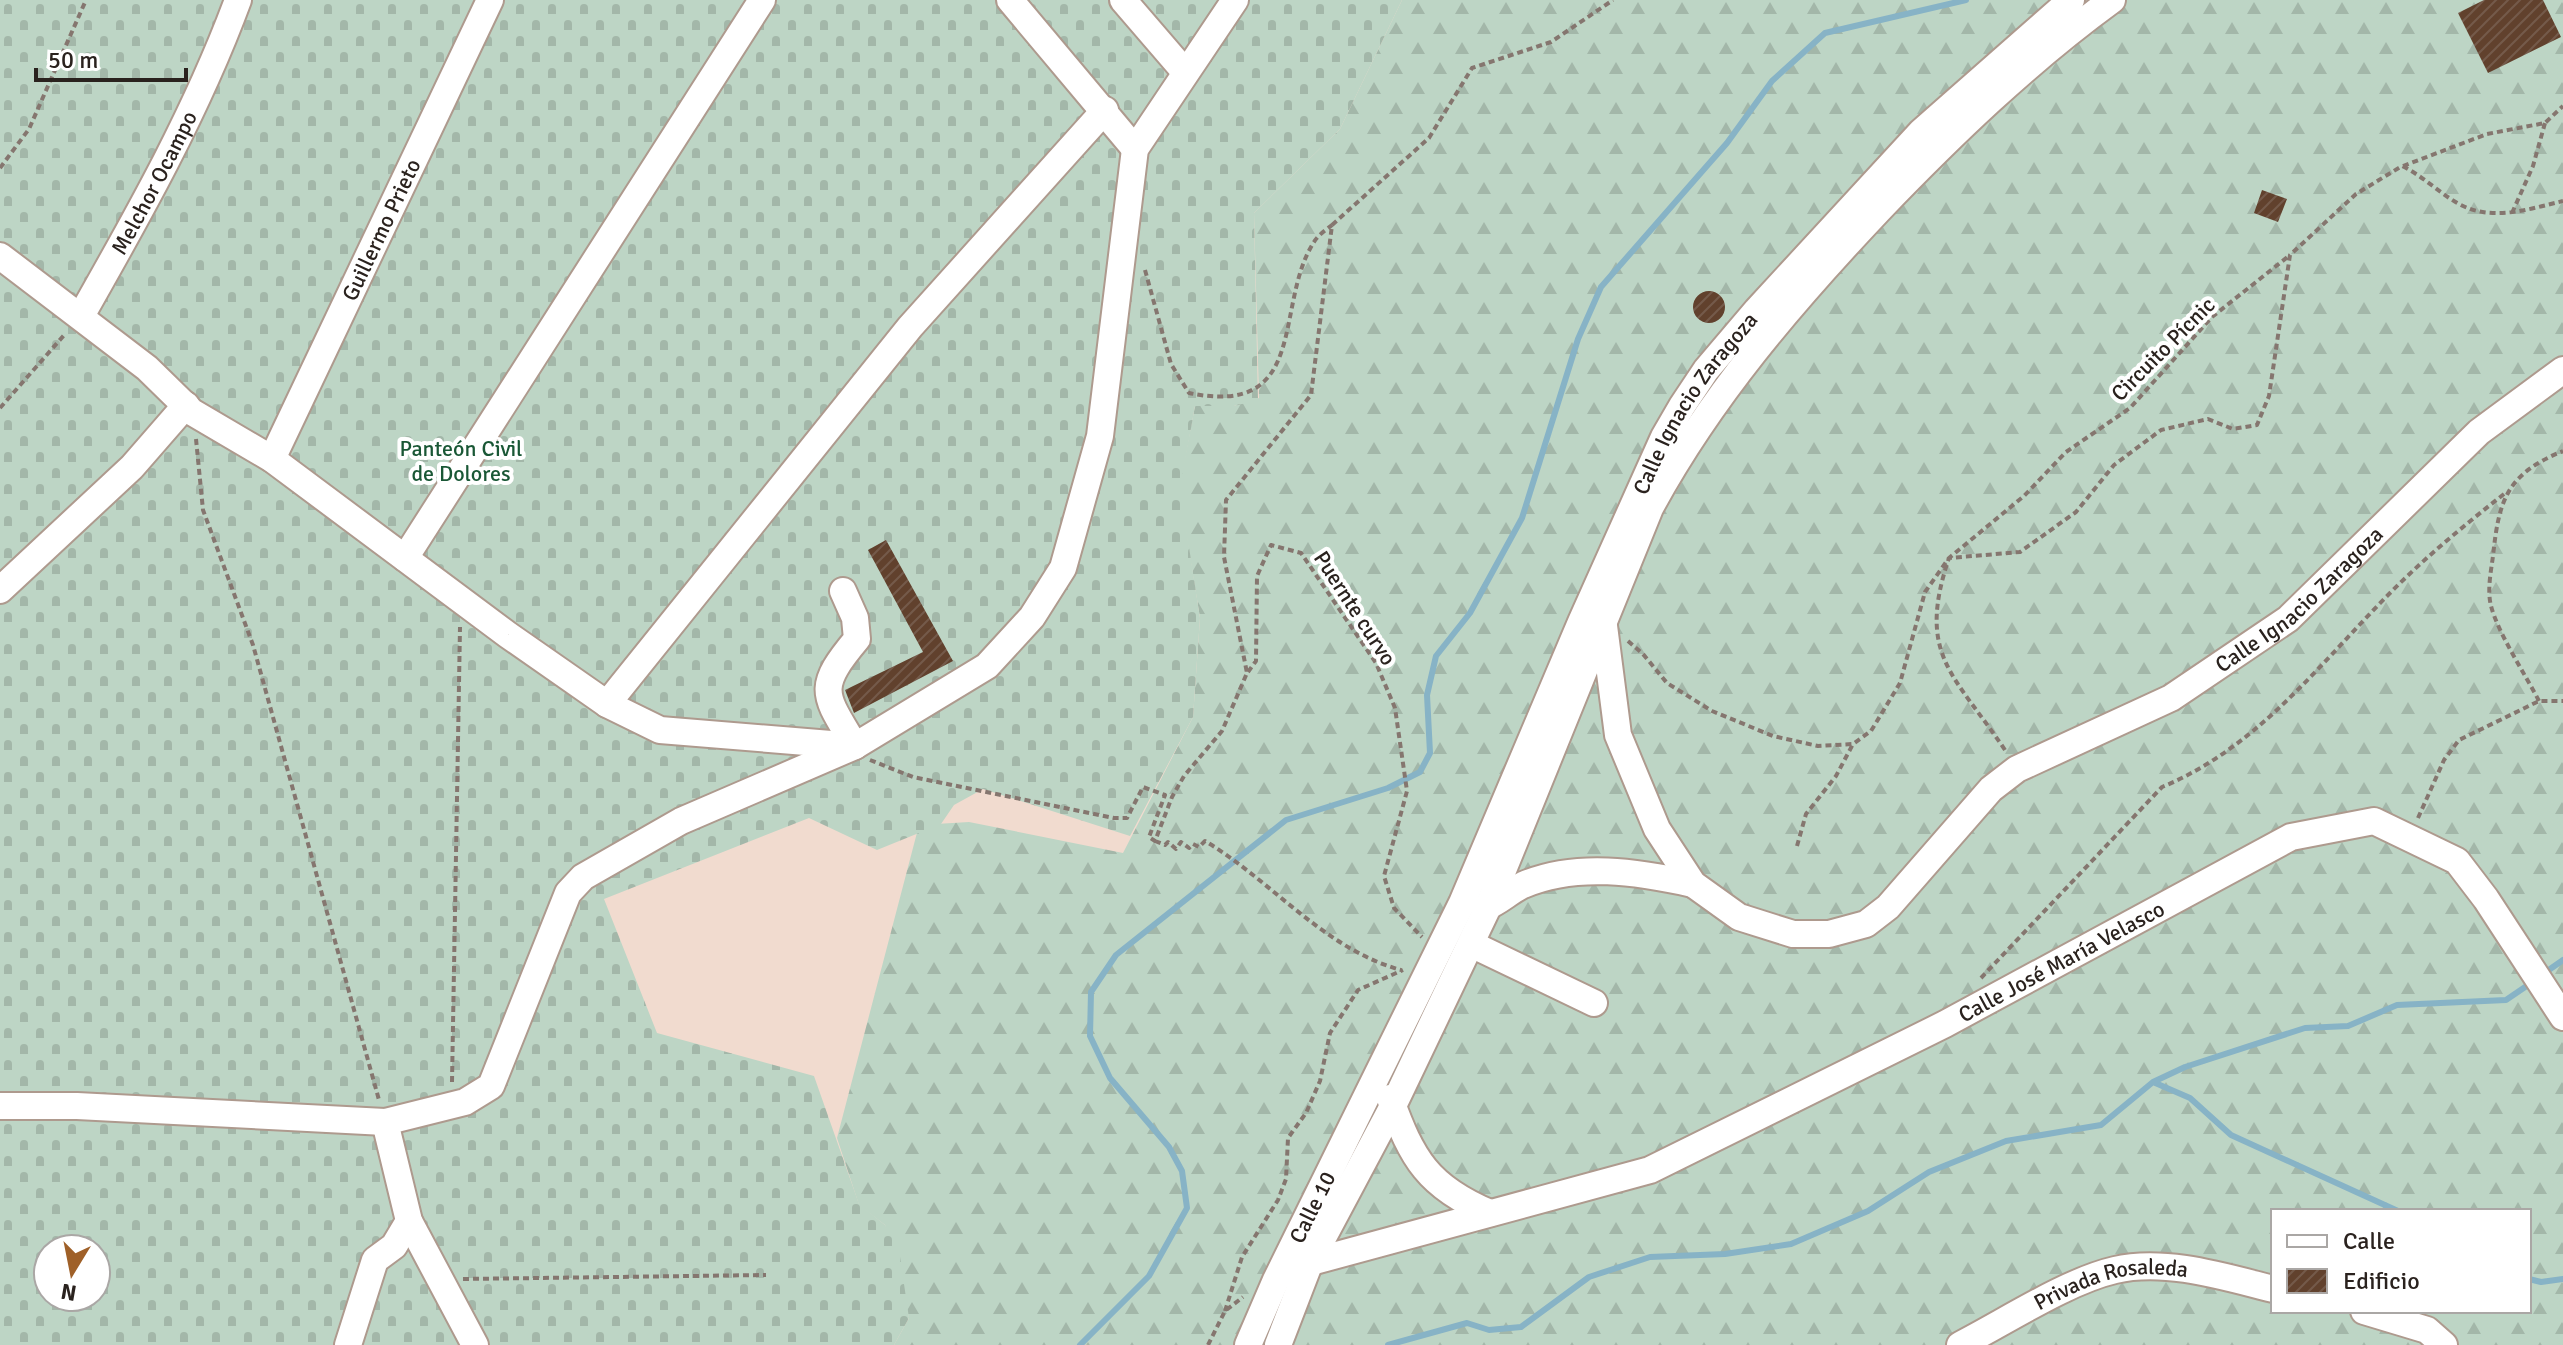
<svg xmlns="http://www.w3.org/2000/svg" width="2563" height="1345" font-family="Signika,sans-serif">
	<defs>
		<pattern id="forest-firs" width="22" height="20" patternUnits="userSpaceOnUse" patternTransform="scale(2)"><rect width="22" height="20" fill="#bdd5c5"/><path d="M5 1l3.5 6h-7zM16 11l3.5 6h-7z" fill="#a3b7a9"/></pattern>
		<pattern id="cemetery-stones" width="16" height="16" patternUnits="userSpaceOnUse" patternTransform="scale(2)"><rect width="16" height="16" fill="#bdd5c5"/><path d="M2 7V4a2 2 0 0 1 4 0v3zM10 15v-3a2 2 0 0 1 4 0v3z" fill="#a3b7a9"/></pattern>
		<pattern id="building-hatch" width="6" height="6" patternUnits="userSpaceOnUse" patternTransform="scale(2)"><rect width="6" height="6" fill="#61412d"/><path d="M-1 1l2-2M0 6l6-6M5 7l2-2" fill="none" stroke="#745a4a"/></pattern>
	</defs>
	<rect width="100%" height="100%" fill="#f1dbcf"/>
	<path fill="url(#forest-firs)" fill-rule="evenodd" d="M 1402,0 L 2563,0 L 2563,1345 L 894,1345 L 909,1318 L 885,1225 L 859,1205 L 837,1138 L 919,825 L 969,822 L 1123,853 L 1193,717 L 1200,618 L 1179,489 L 1195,406 L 1234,406 L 1259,398 L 1254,213 L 1340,129 ZM 2273,1211 L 2529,1211 L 2529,1311 L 2273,1311 Z"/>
	<path fill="url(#cemetery-stones)" fill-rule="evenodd" d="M 0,0 L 1402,0 L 1340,129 L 1254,213 L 1258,400 L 1234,406 L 1195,406 L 1180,489 L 1200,618 L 1193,717 L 1130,836 L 983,789 L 954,805 L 941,824 L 877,850 L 809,818 L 604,899 L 657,1033 L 814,1076 L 859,1204 L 885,1225 L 899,1250 L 909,1318 L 894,1345 L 0,1345 ZM 48,1249 L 96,1249 L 96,1297 L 48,1297 Z"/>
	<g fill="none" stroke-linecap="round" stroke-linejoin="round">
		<path stroke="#87b3c6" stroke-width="6" d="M 2543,974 L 2563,960
			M 2153,1082 L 2190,1098 L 2231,1135 L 2398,1211
			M 2529,1279 L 2541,1282 L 2563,1279
			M 1080,1345 L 1149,1276 L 1187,1208 L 1182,1171 L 1169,1147 L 1110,1078 L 1090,1036 L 1091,992 L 1116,955 L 1286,820 L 1388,788 L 1420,772 L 1430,753 L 1427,695 L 1436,656 L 1470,613 L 1522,518 L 1578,339 L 1601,287 L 1727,143 L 1772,81 L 1825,33 L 1966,0
			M 1388,1345 L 1467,1323 L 1489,1330 L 1521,1327 L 1589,1277 L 1650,1257 L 1725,1254 L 1791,1244 L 1868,1211 L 1929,1172 L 2006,1141 L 2101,1125 L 2153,1082 L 2185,1067 L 2305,1028 L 2348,1026 L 2397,1005 L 2506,1000 L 2531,983"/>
	</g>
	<path fill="url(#building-hatch)" d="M 2484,0 L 2543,0 L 2561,37 L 2488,73 L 2458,13 Z
		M 2262,190 L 2287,199 L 2278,222 L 2254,213 Z
		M1693 307a16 16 0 1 1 32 0a16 16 0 1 1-32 0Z
		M 886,540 L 953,661 L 854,713 L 845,690 L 923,652 L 868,550 Z"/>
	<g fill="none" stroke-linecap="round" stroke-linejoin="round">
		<g stroke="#ae9a8e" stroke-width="30">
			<g id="minor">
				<path d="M 1010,0 L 1135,149"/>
				<path d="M 1123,0 L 1185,72"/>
				<path d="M 0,256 L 147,368 L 192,412 L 272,459 L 508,635 L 607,704 L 660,730 L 855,746 L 987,666 L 1032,617 L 1063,568 L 1100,436 L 1135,149 L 1235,0"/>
				<path id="s1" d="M 81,316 C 139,214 197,111 238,0"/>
				<path id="s2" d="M 272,459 L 490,0"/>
				<path d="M 405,558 L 762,0"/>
				<path d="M 0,590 L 132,467 L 186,405"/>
				<path id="s3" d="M 1604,626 L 1618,735 L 1657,829 L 1693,884 L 1739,917 L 1793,934 L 1829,934 L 1866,924 L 1888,907 L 1991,789 L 2017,769 L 2171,698 L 2288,619 L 2479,432 L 2563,370"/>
				<path d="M 607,704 L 910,327 L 1105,110"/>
				<path d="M 1486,907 C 1499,902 1510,891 1523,885 C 1576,862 1639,872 1693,884"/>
				<path d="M 1471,944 L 1594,1003"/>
				<path d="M 1390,1098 C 1412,1159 1428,1187 1490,1213"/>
				<path d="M 0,1106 L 77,1106 L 385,1122 L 465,1102 L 491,1086 L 568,893 L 583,877 L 681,821 L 855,746 C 824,694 815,689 857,639 L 855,618 L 843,591"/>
				<path d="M 385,1122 L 409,1221 L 475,1345"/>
				<path id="s4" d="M 1300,1265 L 1650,1170 L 1945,1024 L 2291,837 L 2374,821 L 2457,861 L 2486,899 L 2563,1017"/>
				<path d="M 2364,1311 L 2427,1330 L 2444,1345"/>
				<path d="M 348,1345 L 375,1260 L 394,1246 L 409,1221"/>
				<path id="s5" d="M 1248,1345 L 1276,1280 L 1462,903 L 1581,622 L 1664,437 L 1682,406 L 1706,370 L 1757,310 L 1921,132 L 2071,0"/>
				<path d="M 1278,1345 L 1310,1262 L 1393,1106 L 1488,907 L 1650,508 C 1710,397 1792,302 1878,211 C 1951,135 2027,62 2112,0"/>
				<path id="s6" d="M 1960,1345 C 2005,1322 2067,1281 2115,1270 C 2165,1258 2225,1277 2273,1289"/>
			</g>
		</g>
		<path stroke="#85766f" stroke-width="4" stroke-dasharray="6 4" stroke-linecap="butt" d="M 2403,166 L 2487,134 L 2545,123 L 2563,106
			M 0,168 L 29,129 L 86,0
			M 2512,213 L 2533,166 L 2545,123
			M 1145,270 L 1171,364 L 1189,393 C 1311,418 1273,305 1314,242 C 1318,235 1326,230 1332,225
			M 0,408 L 66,333
			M 196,439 L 203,510 L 253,645 L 379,1100
			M 1628,641 L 1643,654 L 1667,683 L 1712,711 L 1773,736 L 1818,746 L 1853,744 L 1871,731 L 1900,683 L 1925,592 L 1949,558 L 2024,496 L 2066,452 L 2130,408 L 2212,317 L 2290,255
			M 1248,672 L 1256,661 L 1257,576 L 1271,545 L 1301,553 L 1376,663 L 1395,708 L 1407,791 L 1384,876 L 1394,908 L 1422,937
			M 2539,701 C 2525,674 2498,633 2491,606 C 2487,590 2491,571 2493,556 C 2499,499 2507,474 2563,451
			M 2005,750 C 1954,674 1916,655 1949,558 L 2020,552 L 2076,512 L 2114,465 L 2161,430 L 2208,419 L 2233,429 L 2257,425 L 2269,396 L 2290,255 L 2356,194 L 2402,166 C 2423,176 2439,193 2459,204 C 2492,222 2529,209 2563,201
			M 870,760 L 913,777 L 1114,818 L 1127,818 L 1143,787 L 1165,795 L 1149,837 L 1155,841 L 1172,797 L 1184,776 L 1222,731 L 1247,673 L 1224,557 L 1226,500 L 1311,395 L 1332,225 L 1429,138 L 1472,68 L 1551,42 L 1613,0
			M 2418,818 L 2444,760 L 2459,740 L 2539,701 L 2563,701
			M 1155,841 L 1165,845 L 1168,842 L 1176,849 L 1181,842 L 1189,848 L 1193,844 L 1199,847 L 1205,841 C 1272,881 1324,949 1401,970
			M 1797,846 L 1806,814 L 1836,776 L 1853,744
			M 1981,978 L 2162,787 C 2259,747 2321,662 2393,590 C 2428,555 2466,524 2504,494
			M 452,1082 L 460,627
			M 463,1279 L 766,1275
			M 1225,1311 L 1242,1257 L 1278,1200 L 1286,1179 L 1288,1138 L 1306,1113 L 1320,1081 L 1330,1033 L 1358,990 L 1403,970
			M 1208,1345 L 1225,1311 L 1243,1297"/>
		<use href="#minor" stroke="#fff" stroke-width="26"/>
	</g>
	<g text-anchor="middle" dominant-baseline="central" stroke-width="8" stroke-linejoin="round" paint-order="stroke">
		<g font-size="22" fill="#2a221e" stroke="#fff">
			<text stroke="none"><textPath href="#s1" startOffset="152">Melchor Ocampo</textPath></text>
			<text stroke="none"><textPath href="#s2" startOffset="254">Guillermo Prieto</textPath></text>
			<text transform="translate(2163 349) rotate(-45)">Circuito Pícnic</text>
			<text stroke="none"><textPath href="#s5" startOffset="1044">Calle Ignacio Zaragoza</textPath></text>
			<text stroke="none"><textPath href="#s3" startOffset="1014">Calle Ignacio Zaragoza</textPath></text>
			<text transform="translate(1355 608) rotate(57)">Puernte curvo</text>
			<text stroke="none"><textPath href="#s4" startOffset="824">Calle José María Velasco</textPath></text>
			<text stroke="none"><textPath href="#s5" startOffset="152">Calle 10</textPath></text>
			<text stroke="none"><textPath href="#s6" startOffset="166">Privada Rosaleda</textPath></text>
		</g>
		<g font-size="22" fill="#195735" stroke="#fff">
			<text x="461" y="448">Panteón Civil<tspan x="461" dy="25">de Dolores</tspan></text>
		</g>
	</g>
	<rect x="2271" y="1209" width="260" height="104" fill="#ffffff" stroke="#aaa7a5" stroke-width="2"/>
	<rect x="2287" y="1235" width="40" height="12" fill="#ffffff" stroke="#aaa7a5" stroke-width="2"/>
	<text x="2343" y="1249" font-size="24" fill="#2a221e">Calle</text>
	<rect x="2287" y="1269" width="40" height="24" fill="url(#building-hatch)" stroke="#aaa7a5" stroke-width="2"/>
	<text x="2343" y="1289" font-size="24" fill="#2a221e">Edificio</text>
	<g transform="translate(72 1273) rotate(190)"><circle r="38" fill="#ffffff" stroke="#aaa7a5" stroke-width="2"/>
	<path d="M0-6L14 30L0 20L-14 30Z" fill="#9f6028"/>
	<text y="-12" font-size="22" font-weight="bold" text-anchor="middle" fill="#2a221e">N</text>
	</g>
	<path d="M36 68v12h150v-12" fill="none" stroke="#2a221e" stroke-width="4"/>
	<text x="48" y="68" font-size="24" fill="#2a221e" stroke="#ffffff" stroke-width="6" paint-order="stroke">50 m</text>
</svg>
